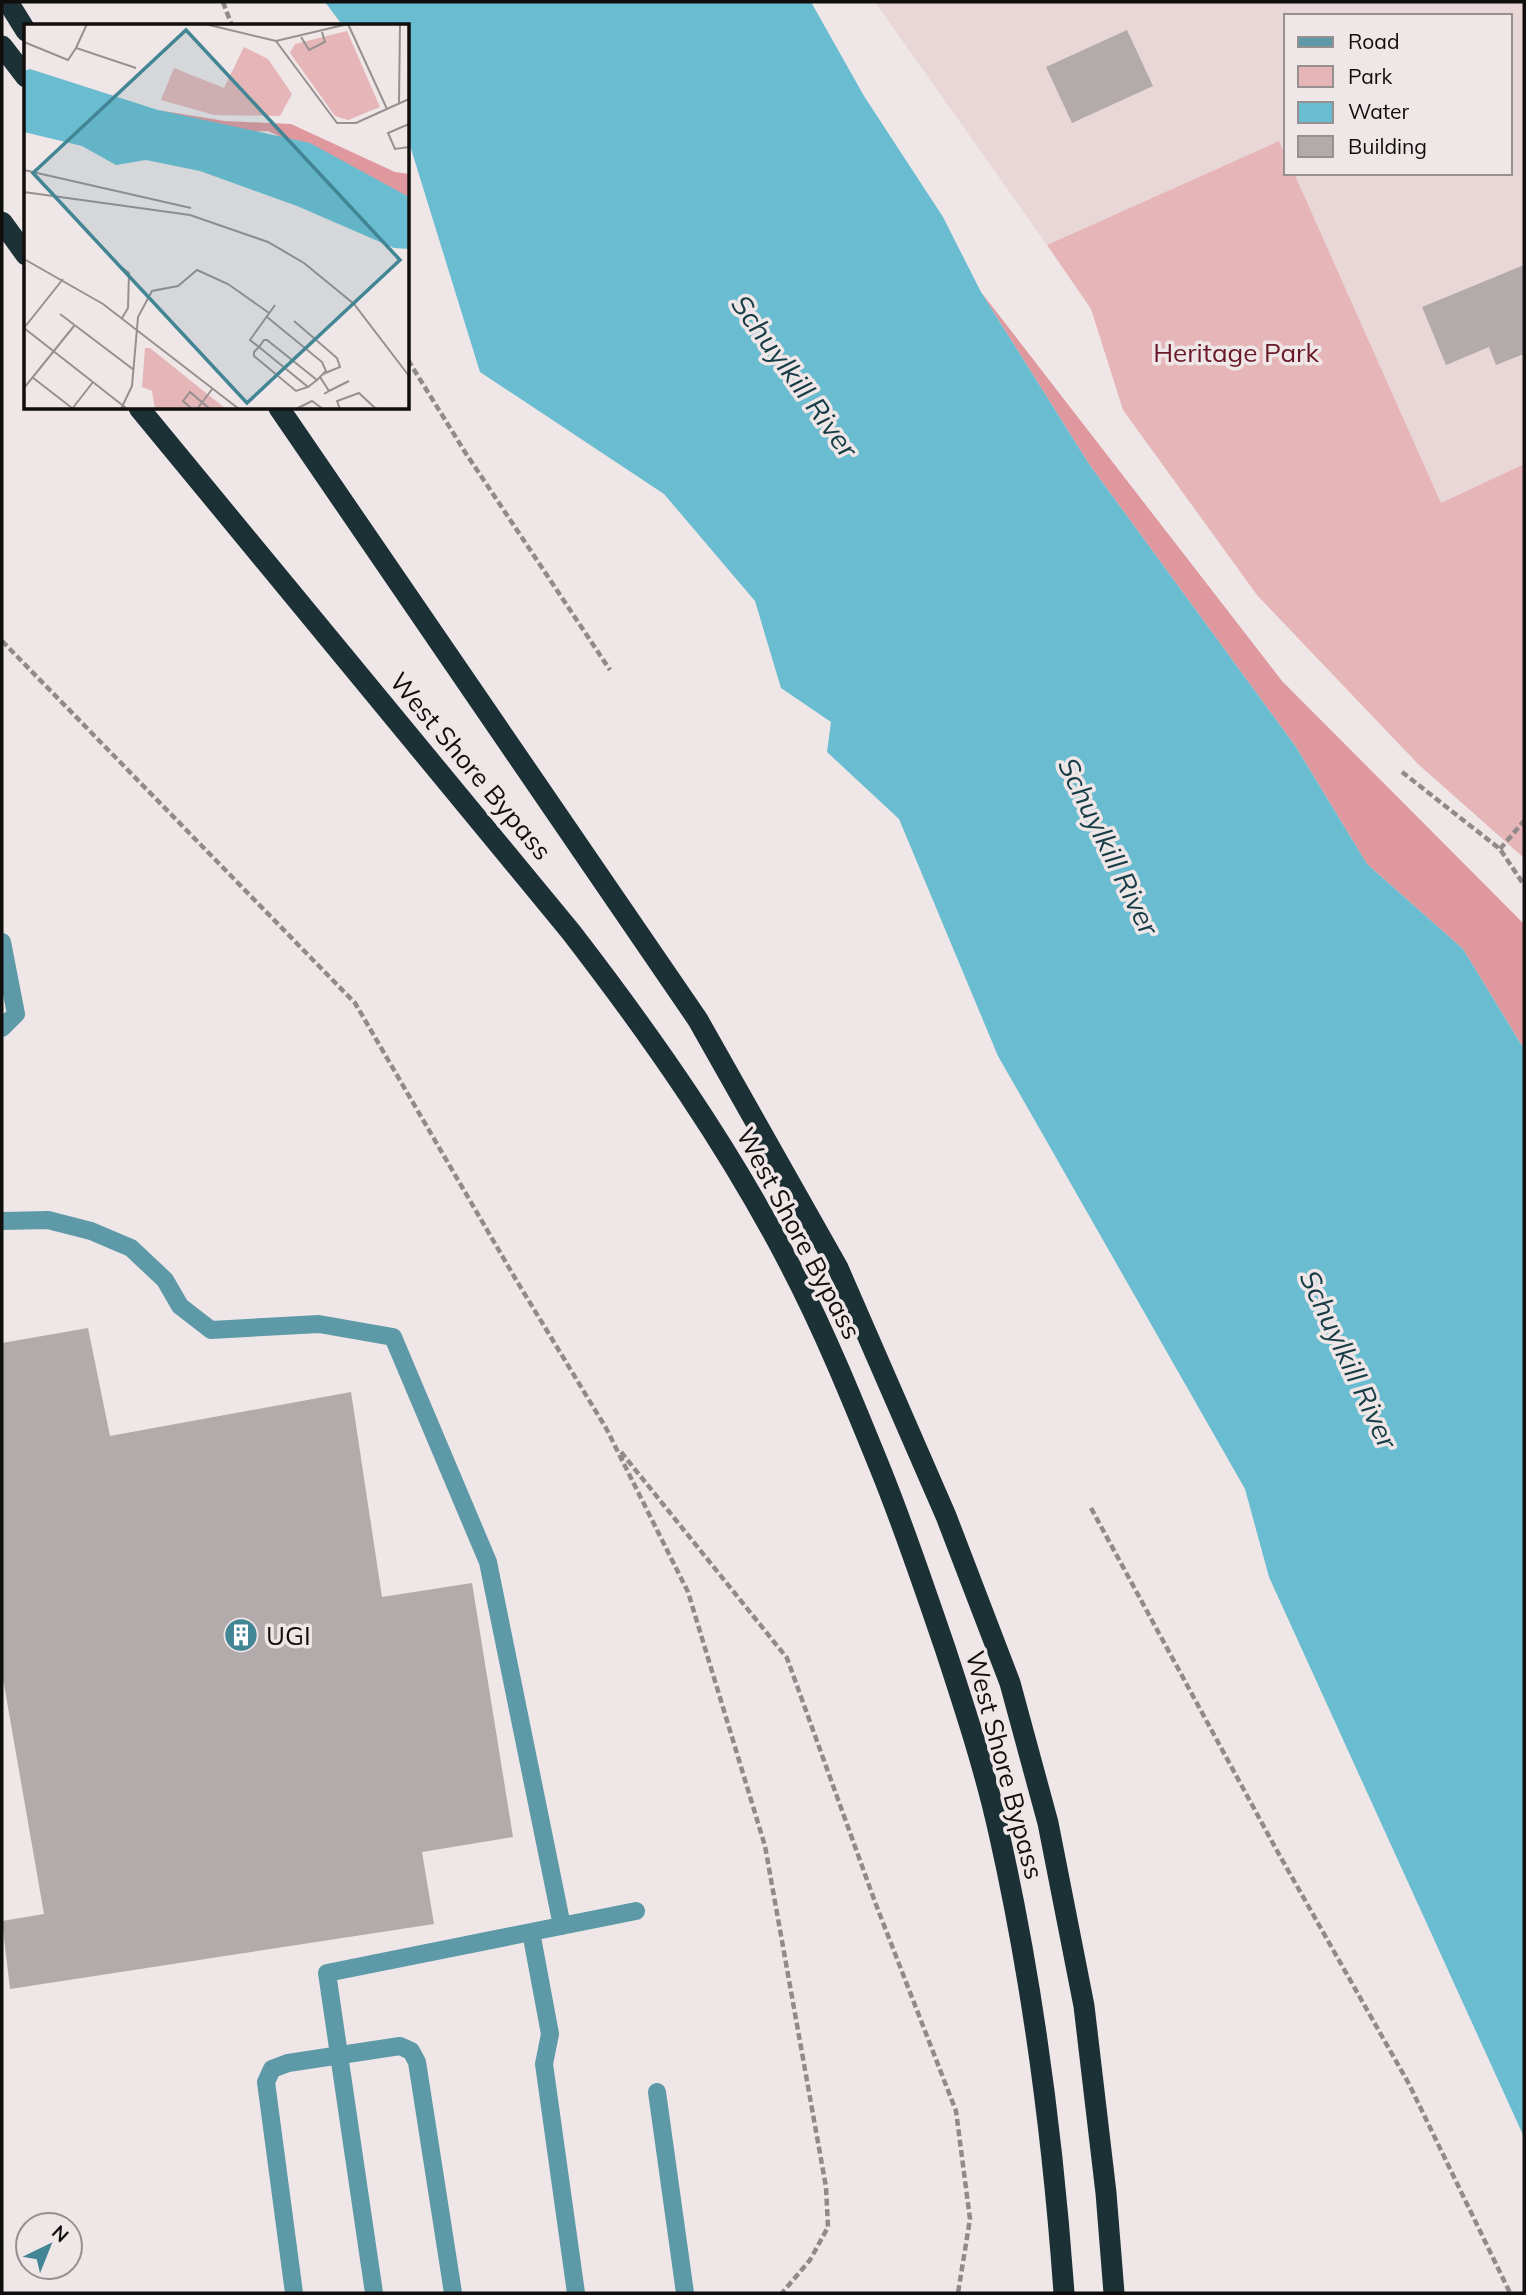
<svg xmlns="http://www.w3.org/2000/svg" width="1526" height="2295" font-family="Mulish,sans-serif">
	<rect width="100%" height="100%" fill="#efe6e7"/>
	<path fill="#e9d7d8" d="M 875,2 L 1524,2 L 1524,464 L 1441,503 L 1294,173 L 1510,173 L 1510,16 L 1286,16 L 1286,157 L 1279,141 L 1047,245 Z"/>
	<path fill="#e6b5b7" d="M 1279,141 L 1286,157 L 1286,173 L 1294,173 L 1441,503 L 1524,464 L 1524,858 L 1418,764 L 1257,595 L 1123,410 L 1091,309 L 1047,245 Z"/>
	<path fill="#df989d" d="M 981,292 L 1282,681 L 1524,924 L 1524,1049 L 1463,949 L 1367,864 L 1296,747 L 1089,464 Z"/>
	<path fill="#6abdd0" d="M 325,2 L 811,2 L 864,96 L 943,217 L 981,292 L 1089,464 L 1296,747 L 1367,864 L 1463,949 L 1524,1049 L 1524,2137 L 1269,1577 L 1245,1489 L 998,1056 L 899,819 L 827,752 L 831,722 L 781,688 L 755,601 L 664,494 L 480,372 L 408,139 L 408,26 L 343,26 Z"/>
	<path fill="#b3aaab" d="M 1127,30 L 1153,86 L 1072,123 L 1046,67 Z
		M 1524,265 L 1524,354 L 1496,365 L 1489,347 L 1446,365 L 1422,307 Z
		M 88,1328 L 110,1436 L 351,1392 L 382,1597 L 472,1583 L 513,1837 L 422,1852 L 434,1924 L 10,1989 L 2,1921 L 44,1914 L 2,1673 L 2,1343 Z"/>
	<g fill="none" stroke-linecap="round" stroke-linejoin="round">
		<path stroke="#918a8b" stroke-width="4.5" stroke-dasharray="7 3.5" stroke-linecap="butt" d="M 223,2 L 232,26
			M 408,360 L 465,452 L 610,670
			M 2,641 L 355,1003 L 515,1278 L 606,1428 L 688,1592 L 765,1846 L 826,2187 L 828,2227 L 810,2260 L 782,2293
			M 1402,772 L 1500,849 L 1524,885
			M 1500,849 L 1524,821
			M 621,1452 L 787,1658 L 875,1902 L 956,2111 L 970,2219 L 958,2293
			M 1091,1508 L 1276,1849 L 1409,2084 L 1510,2293"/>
		<path stroke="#5d99a7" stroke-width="18" d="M 2,942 L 16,1014 L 2,1028
			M 2,1221 L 48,1220 L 91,1231 L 131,1248 L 165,1280 L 180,1306 L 211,1330 L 319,1324 L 393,1337 L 488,1562 L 562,1926
			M 531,1932 L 550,2034 L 544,2064 L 576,2293
			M 657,2092 L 685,2293
			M 294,2293 L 266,2082 L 272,2069 L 288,2063 L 400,2046 L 411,2051 L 417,2062 L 453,2293
			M 374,2293 L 327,1973 L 636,1911"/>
		<path stroke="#1b3136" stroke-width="21" d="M 8,2 L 26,31
			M 2,46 L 26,77
			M 2,222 L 26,255
			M 139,408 L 571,932 C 652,1037 729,1147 790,1265 C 824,1330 852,1399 880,1468 C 904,1527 924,1587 945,1648 C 965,1709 985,1770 999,1833 C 1033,1984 1053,2138 1064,2293
			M 279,408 L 698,1020 L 838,1268 L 946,1516 L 1010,1683 L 1048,1823 L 1084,2006 L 1106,2193 L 1114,2293"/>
	</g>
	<defs>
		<g id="building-disc" transform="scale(1.75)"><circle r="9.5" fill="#428594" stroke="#efe6e7"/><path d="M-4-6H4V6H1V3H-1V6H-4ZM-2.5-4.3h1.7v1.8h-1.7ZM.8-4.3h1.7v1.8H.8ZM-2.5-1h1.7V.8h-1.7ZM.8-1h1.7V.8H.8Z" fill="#fff"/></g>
	</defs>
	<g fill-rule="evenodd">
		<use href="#building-disc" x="241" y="1635"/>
	</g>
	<g text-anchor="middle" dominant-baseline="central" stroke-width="7" stroke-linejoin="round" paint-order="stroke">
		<g font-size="26" fill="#6a1727" stroke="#efe6e7">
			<text x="1236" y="352">Heritage Park</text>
		</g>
		<g font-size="26" fill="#110e0e" stroke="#efe6e7">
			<text transform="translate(471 766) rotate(50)">West Shore Bypass</text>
			<text transform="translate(799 1233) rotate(62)">West Shore Bypass</text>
			<text transform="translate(1005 1765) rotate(75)">West Shore Bypass</text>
		</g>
		<g font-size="26" fill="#110e0e" stroke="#efe6e7" text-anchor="start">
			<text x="266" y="1635">UGI</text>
		</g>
		<g font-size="28" font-style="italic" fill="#163d46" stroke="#efe6e7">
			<text transform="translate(795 376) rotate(54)">Schuylkill River</text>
			<text transform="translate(1109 846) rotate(64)">Schuylkill River</text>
			<text transform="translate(1349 1359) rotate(65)">Schuylkill River</text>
		</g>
	</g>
	<g transform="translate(24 24)">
		<rect width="385" height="385" fill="#efe6e7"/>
		<path d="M 323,7 L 356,83 L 324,96 L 311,92 L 266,29 L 271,20 ZM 220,23 L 244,35 L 268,70 L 256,92 L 190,91 L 137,76 L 150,44 L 200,64 ZM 121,324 L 126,324 L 202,385 L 131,385 L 128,367 L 118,363 Z" fill="#e6b5b7"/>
		<path d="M 134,86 L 201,97 L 267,100 L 371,148 L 385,150 L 385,173 L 244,107 L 226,108 Z" fill="#df989d"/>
		<path d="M 6,45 L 134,86 L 286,119 L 385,173 L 385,225 L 370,224 L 273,182 L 176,147 L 122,136 L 92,141 L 58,122 L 0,108 L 0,47 Z" fill="#6abdd0"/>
		<path fill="none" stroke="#969090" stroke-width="2" d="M 63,0 L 52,24 L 112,44M 181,0 L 252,17 L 324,0M 324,0 L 363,85M 277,13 L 285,26 L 301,18 L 298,8M 252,17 L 313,99 L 332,99 L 385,75M 0,18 L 44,36 L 52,24M 375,79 L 376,0M 385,100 L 364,109 L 371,125 L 385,123M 0,146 L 167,184M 0,168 L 166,191 L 244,218 L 280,239 L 330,280 L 385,352M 0,235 L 79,280 L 215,385M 92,239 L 105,249 L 104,284 L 98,294M 251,281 L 226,316 L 235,323 L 284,363 L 272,367 L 230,332 L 230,328 L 235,323 L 240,316 L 243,316 L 293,356 L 284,363M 36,290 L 110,346M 243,293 L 298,338 L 302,347 L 293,356M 270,297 L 313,334 L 316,343 L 299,350M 0,304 L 102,384M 0,304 L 39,255M 8,353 L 48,384M 296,353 L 305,367 L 300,370M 0,364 L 50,302M 305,367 L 325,357M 48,385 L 69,358M 97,385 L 108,362 L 114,293 L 128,267 L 154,262 L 173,246 L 204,260 L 245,289M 168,385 L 159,377 L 166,368 L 186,385M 173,385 L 189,364M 272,385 L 288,377 L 299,385M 316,385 L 313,377 L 335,369 L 352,385"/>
		<path fill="#428594" fill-opacity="0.15" stroke="#428594" stroke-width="3.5" d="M 162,6 L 376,236 L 223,379 L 9,149 Z"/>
		<rect width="385" height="385" fill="none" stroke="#110e0e" stroke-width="3.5"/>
	</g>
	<rect width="1526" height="2295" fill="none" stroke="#110e0e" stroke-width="7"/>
	<rect x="1284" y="14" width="228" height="161" fill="#efe6e7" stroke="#969090" stroke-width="2"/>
	<rect x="1298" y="37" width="35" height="10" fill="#5d99a7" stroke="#969090" stroke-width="2"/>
	<text x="1348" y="49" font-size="21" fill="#110e0e">Road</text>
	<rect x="1298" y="66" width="35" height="21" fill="#e6b5b7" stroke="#969090" stroke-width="2"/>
	<text x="1348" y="84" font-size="21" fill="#110e0e">Park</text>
	<rect x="1298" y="102" width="35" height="21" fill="#6abdd0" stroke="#969090" stroke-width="2"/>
	<text x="1348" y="119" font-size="21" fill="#110e0e">Water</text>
	<rect x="1298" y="136" width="35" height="21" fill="#b3aaab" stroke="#969090" stroke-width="2"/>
	<text x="1348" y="154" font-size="21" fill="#110e0e">Building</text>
	<g transform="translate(49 2246) rotate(43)"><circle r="33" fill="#efe6e7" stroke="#969090" stroke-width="2"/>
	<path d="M0-5L12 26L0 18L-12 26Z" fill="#428594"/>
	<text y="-10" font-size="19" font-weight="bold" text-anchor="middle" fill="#110e0e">N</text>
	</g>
</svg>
